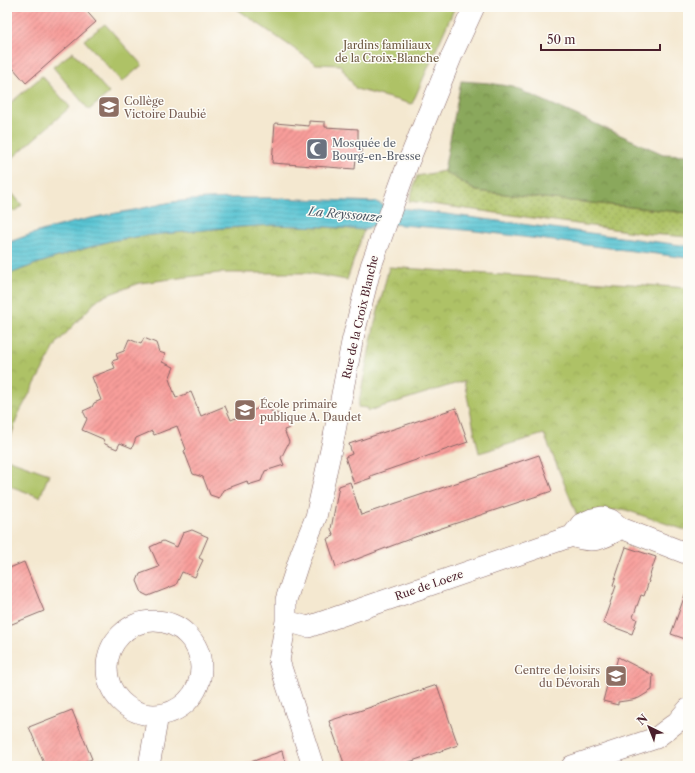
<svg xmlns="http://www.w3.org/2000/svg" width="695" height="773" font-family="'Libre Caslon Text',serif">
	<defs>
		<pattern id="grass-dots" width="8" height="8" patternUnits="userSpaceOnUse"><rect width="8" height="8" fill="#aec266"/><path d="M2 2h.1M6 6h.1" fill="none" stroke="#97a659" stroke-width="1.8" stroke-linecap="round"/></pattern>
		<pattern id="forest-crowns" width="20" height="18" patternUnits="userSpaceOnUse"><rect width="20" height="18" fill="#8aa85b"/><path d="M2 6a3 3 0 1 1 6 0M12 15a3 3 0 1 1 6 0" fill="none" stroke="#73884b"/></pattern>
		<pattern id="park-crowns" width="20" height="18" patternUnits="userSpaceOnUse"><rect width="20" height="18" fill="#aec266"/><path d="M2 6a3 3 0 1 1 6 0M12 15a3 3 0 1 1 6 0" fill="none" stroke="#97a659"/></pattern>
		<pattern id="water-rules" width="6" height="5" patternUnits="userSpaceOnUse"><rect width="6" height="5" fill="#59c4d3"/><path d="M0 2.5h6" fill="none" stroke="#4fa8b5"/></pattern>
		<pattern id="building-hatch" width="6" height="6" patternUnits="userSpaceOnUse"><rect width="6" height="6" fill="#f89d9a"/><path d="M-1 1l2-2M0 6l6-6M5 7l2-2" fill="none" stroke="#cb7f7e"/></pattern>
	</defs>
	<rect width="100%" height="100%" fill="#fdfcf7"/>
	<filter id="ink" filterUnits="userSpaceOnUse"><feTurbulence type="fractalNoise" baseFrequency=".025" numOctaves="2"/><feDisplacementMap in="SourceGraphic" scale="8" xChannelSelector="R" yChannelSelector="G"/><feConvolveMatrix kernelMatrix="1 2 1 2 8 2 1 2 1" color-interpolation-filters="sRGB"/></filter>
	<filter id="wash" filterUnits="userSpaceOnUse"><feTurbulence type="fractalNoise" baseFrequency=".012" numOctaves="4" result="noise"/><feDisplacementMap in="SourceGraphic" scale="16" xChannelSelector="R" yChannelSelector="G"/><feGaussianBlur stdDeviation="0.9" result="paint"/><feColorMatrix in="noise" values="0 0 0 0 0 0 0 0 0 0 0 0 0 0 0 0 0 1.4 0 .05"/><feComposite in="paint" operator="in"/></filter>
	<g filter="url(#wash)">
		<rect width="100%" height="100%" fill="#f4e8d0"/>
		<path fill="url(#grass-dots)" stroke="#7c7048" d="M 444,171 L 476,191 L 688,213 L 688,237 L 649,234 L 409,201 L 417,176 Z"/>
		<path fill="url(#forest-crowns)" stroke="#6a6443" d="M 461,81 L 489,83 L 513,87 L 663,154 L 688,155 L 688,213 L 476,191 L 444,171 Z"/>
		<path fill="url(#park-crowns)" stroke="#7c7048" d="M 273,225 L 328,227 L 364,230 L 347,280 L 307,273 L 219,273 L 140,283 L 99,298 L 57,343 L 18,415 L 7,449 L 7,275 L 36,264 L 67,254 L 110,241 L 142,236 L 224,228 Z
			M 389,267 L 688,288 L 688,531 L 623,509 L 577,515 L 544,434 L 479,453 L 464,381 L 368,411 L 368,408 L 358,407 L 374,327 Z"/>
		<path fill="#aec266" stroke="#7c7048" d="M 234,7 L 455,7 L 412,104 L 356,89 L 340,65 L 316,64 Z
			M 105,24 L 142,65 L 122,82 L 84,40 Z
			M 73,52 L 109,93 L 89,110 L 53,67 Z
			M 42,76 L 70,107 L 7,163 L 7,106 Z
			M 7,187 L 22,205 L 14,212 L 7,204 Z
			M 7,459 L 49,474 L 40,497 L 7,485 Z"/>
		<path fill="url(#water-rules)" stroke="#52727f" d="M 234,198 L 272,198 L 376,202 L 385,206 L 688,246 L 688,258 L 476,231 L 378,223 L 364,230 L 328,227 L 273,225 L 224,228 L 142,236 L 110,241 L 67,254 L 36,264 L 7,275 L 7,243 C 48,227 91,217 134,210 C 145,208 156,205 167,203 C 189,199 212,199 234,198 Z"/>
		<g id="blocks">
			<path fill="url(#building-hatch)" d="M 7,7 L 83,7 L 96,22 L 26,83 L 7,61 Z
				M 309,121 L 325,122 L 325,127 L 358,129 L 358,141 L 362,141 L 361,158 L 356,157 L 355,169 L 272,163 L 275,123 L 309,126 Z
				M 144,338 L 156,343 L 159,352 L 165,354 L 162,362 L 174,367 L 169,379 L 176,398 L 191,392 L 201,416 L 225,406 L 231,420 L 261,407 L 284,416 L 290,428 L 284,430 L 289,442 L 281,458 L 284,465 L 265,471 L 261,481 L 248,485 L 247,481 L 223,490 L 219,498 L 210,495 L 203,477 L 193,474 L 184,451 L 186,449 L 177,426 L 154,435 L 152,431 L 136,438 L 132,448 L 120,443 L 117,449 L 105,444 L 103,439 L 82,430 L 87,419 L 83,411 L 92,407 L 94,403 L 101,400 L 92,377 L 115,368 L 112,361 L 118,359 L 116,354 L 124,351 L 129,339 L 141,344 Z
				M 456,408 L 468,442 L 370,476 L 371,478 L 354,484 L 345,457 L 352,454 L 349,444 Z
				M 539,455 L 552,491 L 415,537 L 336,567 L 327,539 L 334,536 L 331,529 L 339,486 L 350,482 L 361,515 Z
				M 192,530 L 208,537 L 199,558 L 203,560 L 195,577 L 182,572 L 176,585 L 148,596 L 142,593 L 137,581 L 140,574 L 159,567 L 150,547 L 163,541 L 177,547 L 183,533 Z
				M 626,547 L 656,557 L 648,581 L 649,581 L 644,596 L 641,595 L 633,617 L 637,619 L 632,634 L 603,623 L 616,586 L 613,585 Z
				M 24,562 L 44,611 L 7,626 L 7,569 Z
				M 686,592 L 688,592 L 688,640 L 671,634 Z
				M 618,657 L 653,675 L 652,690 L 639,698 L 632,700 L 618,702 L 618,705 L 603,701 L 610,674 L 613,675 Z
				M 437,685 L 458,745 L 398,766 L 345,766 L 329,721 Z
				M 72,710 L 92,759 L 75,766 L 45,766 L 29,727 Z
				M 282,751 L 286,766 L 245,766 L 245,764 Z"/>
		</g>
	</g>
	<g filter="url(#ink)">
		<use href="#blocks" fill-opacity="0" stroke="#866565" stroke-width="1"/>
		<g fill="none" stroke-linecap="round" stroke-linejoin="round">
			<g stroke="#866565" stroke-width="22">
				<path id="minor" d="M 572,536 C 592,544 604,539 621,528
					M 286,621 L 308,627 L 572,536 L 581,524 L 592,519 L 602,517 L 611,520 L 621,528 L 688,554
					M107 668a47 47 0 1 1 94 0a47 47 0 1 1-94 0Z
					M 149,766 L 158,715
					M 313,766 L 279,661 L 286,621 L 286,600 L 301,554 L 316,517 L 334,436 L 352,342 L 371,266 L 408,163 L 452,55 L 474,7
					M 572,766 L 656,738 L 677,722 L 688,709"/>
			</g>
			<use href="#minor" stroke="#fff" stroke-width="21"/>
		</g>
	</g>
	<defs>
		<g id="school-square" transform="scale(1.15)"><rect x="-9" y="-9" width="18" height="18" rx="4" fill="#8d6e63" stroke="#fdfcf7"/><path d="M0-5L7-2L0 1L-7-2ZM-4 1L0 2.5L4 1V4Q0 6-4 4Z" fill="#fff"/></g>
		<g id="mosque-square" transform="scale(1.15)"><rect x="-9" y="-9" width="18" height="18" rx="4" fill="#6b7280" stroke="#fdfcf7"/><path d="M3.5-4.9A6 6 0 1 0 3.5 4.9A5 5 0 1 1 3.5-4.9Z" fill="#fff"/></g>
	</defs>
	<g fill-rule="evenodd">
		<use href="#school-square" x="109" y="107"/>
		<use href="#mosque-square" x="317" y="149"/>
		<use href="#school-square" x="245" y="410"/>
		<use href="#school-square" x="616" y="676"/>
	</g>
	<g text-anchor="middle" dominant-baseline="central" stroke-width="3" stroke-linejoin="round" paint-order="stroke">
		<g font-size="11" fill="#6d5840" stroke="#fdfcf7">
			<text x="387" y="45">Jardins familiaux<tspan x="387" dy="13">de la Croix-Blanche</tspan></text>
		</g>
		<g font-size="11" fill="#785e54" stroke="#fdfcf7" text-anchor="start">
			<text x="124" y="101">Collège<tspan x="124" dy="13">Victoire Daubié</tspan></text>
			<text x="260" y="404">École primaire<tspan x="260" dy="13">publique A. Daudet</tspan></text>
			<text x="600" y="670" text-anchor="end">Centre de loisirs<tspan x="600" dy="13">du Dévorah</tspan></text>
		</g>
		<g font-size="11" fill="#5b616d" stroke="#fdfcf7" text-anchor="start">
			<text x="332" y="143">Mosquée de<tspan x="332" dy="13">Bourg-en-Bresse</tspan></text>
		</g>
		<g font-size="11" fill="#4a1f2b" stroke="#fdfcf7">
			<text transform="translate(360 317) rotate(-77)">Rue de la Croix Blanche</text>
			<text transform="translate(429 585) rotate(-19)">Rue de Loeze</text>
		</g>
		<g font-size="12" font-style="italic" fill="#4f5966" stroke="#fdfcf7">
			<text transform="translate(345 214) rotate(5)">La Reyssouze</text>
		</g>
	</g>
	<rect width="695" height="773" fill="none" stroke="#fdfcf7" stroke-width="24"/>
	<g transform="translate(649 727) rotate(317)" stroke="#fdfcf7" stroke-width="3" paint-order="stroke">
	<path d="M0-3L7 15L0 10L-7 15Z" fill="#4a1f2b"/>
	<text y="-6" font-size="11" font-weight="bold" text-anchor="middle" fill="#4a1f2b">N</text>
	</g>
	<path d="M541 44v6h119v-6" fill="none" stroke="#4a1f2b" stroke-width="2"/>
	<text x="547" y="44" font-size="12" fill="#4a1f2b" stroke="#fdfcf7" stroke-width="3" paint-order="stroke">50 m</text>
</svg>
